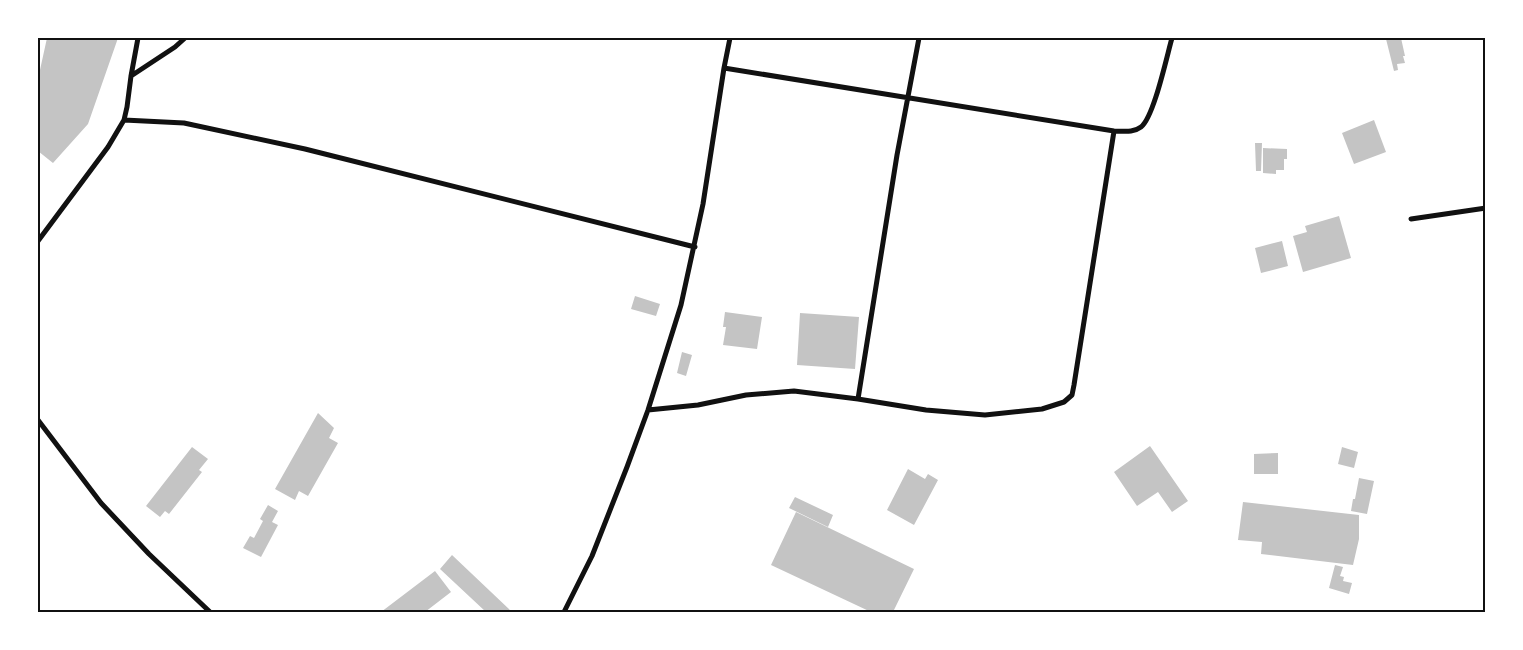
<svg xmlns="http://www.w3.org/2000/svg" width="1523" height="650" font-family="'Noto Serif',serif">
	<rect width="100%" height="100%" fill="#fff"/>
	<path fill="#c4c4c4" d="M 47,38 L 118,38 L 88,124 L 53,163 L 38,151 L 38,79 Z
		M 1391,38 L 1401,38 L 1405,56 L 1403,56 L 1405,63 L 1397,64 L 1398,70 L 1394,71 L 1386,39 Z
		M 1374,120 L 1386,152 L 1354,164 L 1342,133 Z
		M 1255,143 L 1262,143 L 1261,171 L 1256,171 Z
		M 1263,148 L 1287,149 L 1287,159 L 1284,159 L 1284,170 L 1276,170 L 1276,174 L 1263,173 Z
		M 1339,216 L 1351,258 L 1303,272 L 1293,236 L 1307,232 L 1305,226 Z
		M 1282,241 L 1288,266 L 1261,273 L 1255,248 Z
		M 635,296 L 660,304 L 656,316 L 631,309 Z
		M 725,312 L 762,317 L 757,349 L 723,345 L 726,327 L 723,327 Z
		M 800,313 L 859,317 L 855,369 L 797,365 Z
		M 682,352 L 692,355 L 686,376 L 677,373 Z
		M 318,413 L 334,428 L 329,438 L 338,443 L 308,496 L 299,491 L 295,500 L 275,489 Z
		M 1150,446 L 1188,501 L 1172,512 L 1158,492 L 1137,506 L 1114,472 Z
		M 192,447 L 208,459 L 199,470 L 202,472 L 169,514 L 165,511 L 160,517 L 146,506 Z
		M 1342,447 L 1358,452 L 1354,468 L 1338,464 Z
		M 1278,453 L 1278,474 L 1254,474 L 1254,454 Z
		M 908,469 L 925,479 L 928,474 L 938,480 L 914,525 L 887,510 Z
		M 1359,478 L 1374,481 L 1367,514 L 1351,511 L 1353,499 L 1355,499 Z
		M 795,497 L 833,515 L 828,527 L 789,508 Z
		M 1243,502 L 1359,515 L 1359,539 L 1353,565 L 1261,554 L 1262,542 L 1238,540 Z
		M 268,505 L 278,511 L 272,522 L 278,525 L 261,557 L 243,548 L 250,536 L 254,538 L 263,521 L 260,519 Z
		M 796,512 L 914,569 L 893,612 L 871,612 L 771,565 Z
		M 452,555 L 512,612 L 486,612 L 440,569 Z
		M 1335,565 L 1343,567 L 1340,576 L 1344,577 L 1343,581 L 1352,583 L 1349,594 L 1329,588 Z
		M 435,571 L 451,592 L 425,612 L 381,612 Z"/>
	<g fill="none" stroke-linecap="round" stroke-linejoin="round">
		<path stroke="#111" stroke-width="5" d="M 724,68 L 1114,131 C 1124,131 1133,133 1141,127 C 1154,117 1167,55 1172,38
			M 131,76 L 138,38
			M 124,120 L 184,123 L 305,149 L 695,247
			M 1411,219 L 1486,208
			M 38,241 L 108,147 L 124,120 L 127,107 L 131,76 L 175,47 L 185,38
			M 858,399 L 897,155 L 919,38
			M 648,410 L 698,405 L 746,395 L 794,391 L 858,399 L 926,410 L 985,415 L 1042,409 L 1064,402 L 1072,395 L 1074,385 L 1114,131
			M 38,420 L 101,503 L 149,554 L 210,612
			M 564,612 L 592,556 L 627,467 L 648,410 L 681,305 L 703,204 L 724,68 L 730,38"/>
	</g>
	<rect width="1523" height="650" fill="none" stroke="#ffffff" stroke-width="78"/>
	<rect x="39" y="39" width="1445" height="572" fill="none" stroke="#111" stroke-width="2"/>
</svg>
